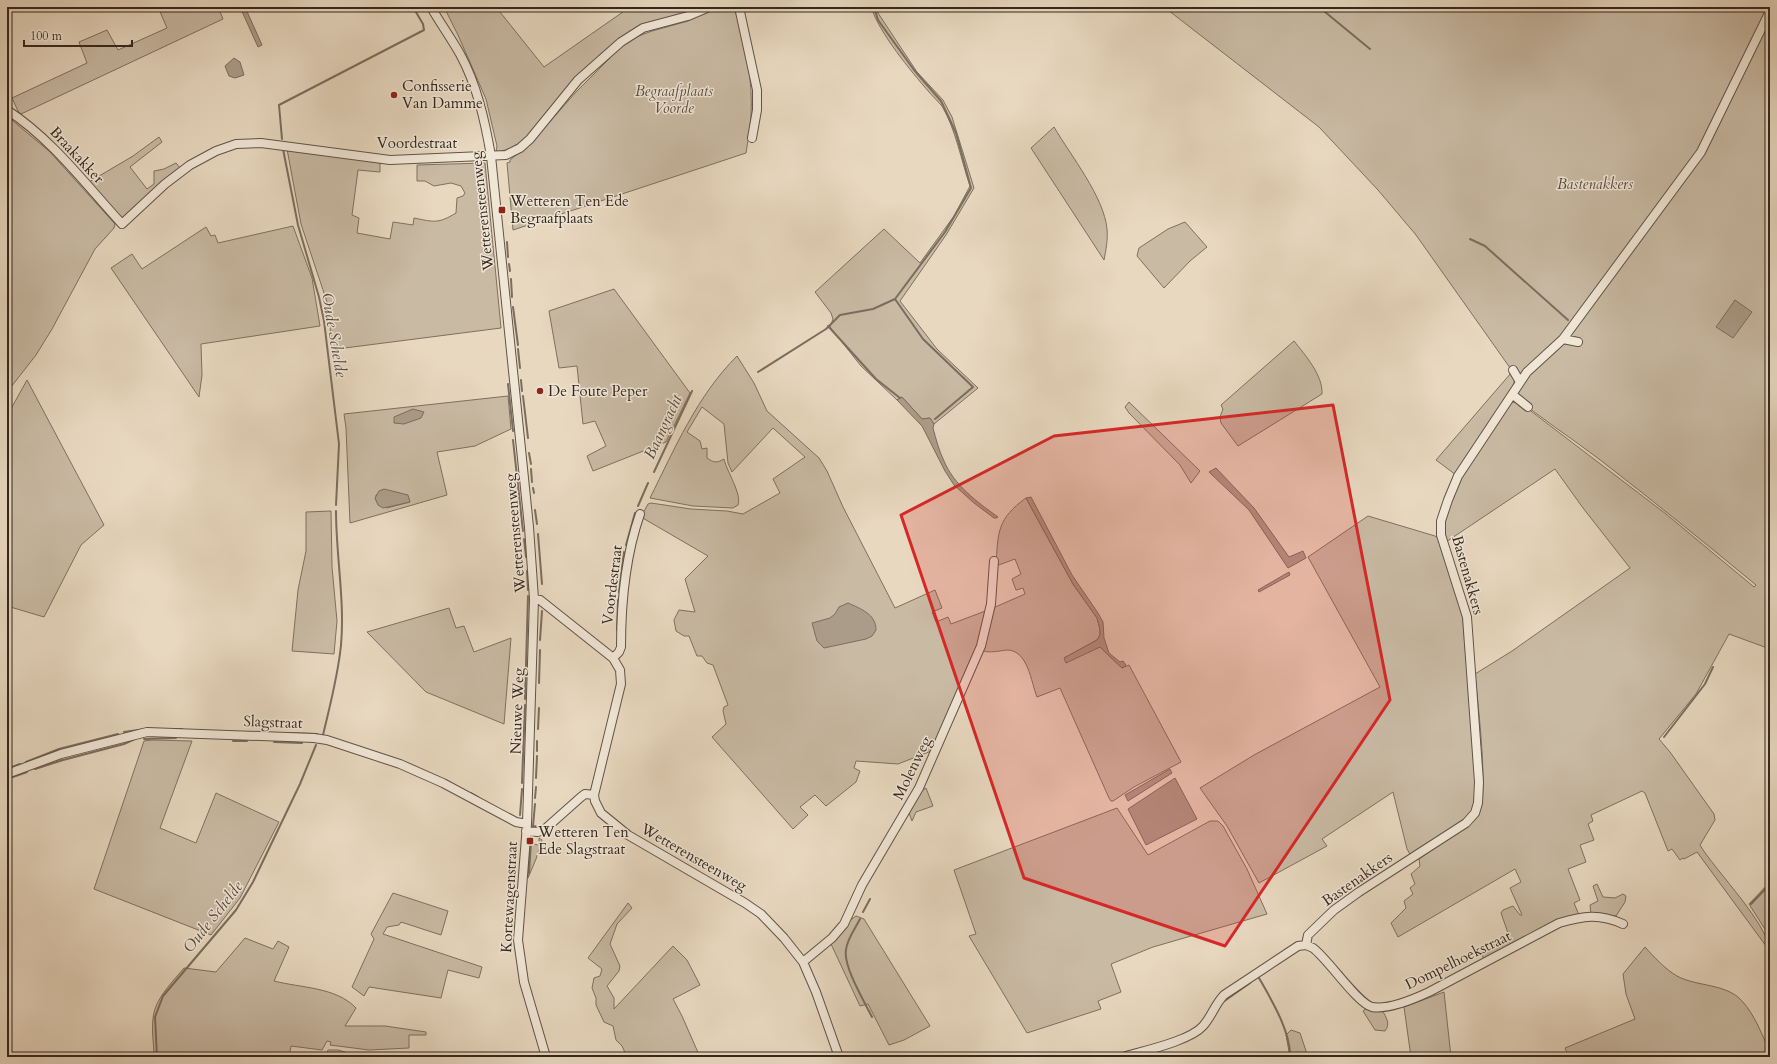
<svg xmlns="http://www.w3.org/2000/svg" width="1777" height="1064" font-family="Cardo,serif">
	<rect width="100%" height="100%" fill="#e8d8c0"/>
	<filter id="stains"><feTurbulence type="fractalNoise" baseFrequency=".005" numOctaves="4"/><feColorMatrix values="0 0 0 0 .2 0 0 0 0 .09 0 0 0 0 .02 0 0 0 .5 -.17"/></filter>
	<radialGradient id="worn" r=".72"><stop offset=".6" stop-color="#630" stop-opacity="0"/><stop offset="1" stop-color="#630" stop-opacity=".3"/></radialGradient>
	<path fill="#c9baa4" stroke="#7e7060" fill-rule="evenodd" d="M 158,7 L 218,7 L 223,19 L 21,114 L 18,111 L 12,98 L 87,63 L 79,42 L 107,30 L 118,50 L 167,28 Z
		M 444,7 L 496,7 L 544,67 L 630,7 L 702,7 C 694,10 685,14 677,17 C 665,20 652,21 641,26 C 605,43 577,78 552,108 C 536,126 522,149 496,152 L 497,146 L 486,99 L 458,35 Z
		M 721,7 L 731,7 L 735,10 C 746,43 753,81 751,116 C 750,128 748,141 746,153 L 513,230 L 507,163 L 510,162 L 510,160 L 532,142 L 576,92 L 623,45 L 636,37 L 652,31 L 688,21 Z
		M 871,7 L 876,7 L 878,13 L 917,72 L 943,100 L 952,117 L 974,188 L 946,235 L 900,301 L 937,349 L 978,388 L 934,424 L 930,418 L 922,419 L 902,397 L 897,400 L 861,366 L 830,327 L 833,319 L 831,313 L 815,292 L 884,229 L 920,263 L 954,216 L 970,186 C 961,160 956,130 942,106 C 938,101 933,97 929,92 C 910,70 880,34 871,7 Z
		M 1164,7 L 1770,7 L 1770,649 L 1729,634 L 1696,694 L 1659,739 L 1670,752 L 1714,814 L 1715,820 L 1700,845 C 1712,867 1777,933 1769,955 L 1766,946 L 1697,852 L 1684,859 L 1683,858 L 1680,860 L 1672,849 L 1668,851 L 1645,793 L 1642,791 L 1591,815 L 1593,821 L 1588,824 L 1594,840 L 1580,845 L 1586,862 L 1568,869 L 1580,900 L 1574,903 L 1579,915 L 1485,961 L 1481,953 L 1507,938 L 1508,933 L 1501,913 L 1503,910 L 1513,906 L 1520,915 L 1522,915 L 1510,888 L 1521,882 L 1515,869 L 1398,937 L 1391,923 L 1406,908 L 1404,901 L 1413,894 L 1410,888 L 1415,884 L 1411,874 L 1420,866 L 1419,859 C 1437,846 1464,831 1478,814 C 1490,800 1477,697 1475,674 L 1512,651 L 1630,568 L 1583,508 L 1555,469 L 1446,542 C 1432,506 1490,434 1510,404 L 1516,401 L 1519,402 L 1666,514 L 1754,587 L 1756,585 C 1704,542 1652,500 1599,459 C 1570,437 1540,418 1513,395 L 1520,382 L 1416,235 L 1378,190 L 1319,127 Z
		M 7,116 L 49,151 L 115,224 L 114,228 L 95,249 L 52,329 L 36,355 L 11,387 L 7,396 Z
		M 1054,127 C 1071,156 1104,197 1107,229 C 1108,239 1106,250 1104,260 L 1031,148 Z
		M 159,137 L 162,142 L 130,167 L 147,189 L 154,184 L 154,171 L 164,169 L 176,163 L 180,168 L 122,220 L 89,182 L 133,156 Z
		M 287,149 L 380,163 L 380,172 L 358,170 L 352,215 L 359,218 L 357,233 L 390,239 L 393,222 L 413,225 L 414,218 C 434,222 438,224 456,213 L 457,198 L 463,196 L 465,193 L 461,186 L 451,183 L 434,186 L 425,181 L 417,181 L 417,165 L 485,163 L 501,328 L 337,349 L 332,348 L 328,305 L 301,224 Z
		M 1185,222 L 1207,247 L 1190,261 L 1164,288 L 1137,256 L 1139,248 L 1168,229 Z
		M 293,226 L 312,278 L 320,326 L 201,344 L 202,375 L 199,397 L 111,268 L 132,254 L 142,269 L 206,227 L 211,236 L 215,235 L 218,243 Z
		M 614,289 L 690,393 L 666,442 L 593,471 L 587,456 L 606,446 L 595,421 L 583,424 L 577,366 L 559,368 L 549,311 Z
		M 1294,341 C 1305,355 1323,375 1322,394 L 1238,446 L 1221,423 L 1220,417 L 1223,409 L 1221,405 Z
		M 737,356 L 754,383 L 767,411 L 819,458 L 827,471 L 843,507 L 895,608 L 935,590 L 942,608 L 932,612 L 936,622 L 948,617 L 951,624 L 988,610 L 983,633 L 934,750 L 898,764 L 856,761 L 854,768 L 860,771 L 856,782 L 826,806 L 815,795 L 800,807 L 808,815 L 793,829 L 712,737 L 726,724 L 723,711 L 724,707 L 728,705 L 713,665 L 707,663 L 702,656 L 697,656 L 689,636 L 684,636 L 676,631 L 674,620 L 679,610 L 695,612 L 685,579 L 708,556 L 641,517 L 648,504 L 651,503 L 691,509 L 727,511 L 743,514 L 780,493 L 773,479 L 805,457 L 773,428 L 732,472 L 728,463 L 724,424 L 702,407 L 687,432 L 700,441 L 702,449 L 707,448 L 707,458 C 714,463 717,463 724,459 C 727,472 742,494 738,505 L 733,508 L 693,506 L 650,498 C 675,448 697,396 737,356 Z
		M 1511,373 L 1515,379 L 1512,389 L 1498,408 C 1498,413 1494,417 1491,422 C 1478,439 1467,456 1456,475 L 1436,460 Z
		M 27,380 L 104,525 L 81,545 L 44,617 L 7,606 L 7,416 Z
		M 508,396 L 511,429 L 475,446 L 437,452 L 447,495 L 350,523 L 346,428 L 344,414 ZM 393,492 C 400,493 407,494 410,502 L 387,508 L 376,501 L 376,495 Z
		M 1129,402 L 1200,471 L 1191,483 L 1180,465 L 1129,413 L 1125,407 Z
		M 1026,498 L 1073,584 L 1097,618 L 1100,629 L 1100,635 L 1097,640 L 1064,658 L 1100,647 L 1122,668 L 1129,665 L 1181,762 L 1134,787 L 1113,801 L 1111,801 L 1109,798 L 1060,688 L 1037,697 C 1031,682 1028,650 1007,650 C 998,651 991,653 982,651 L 993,608 L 1025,594 L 1023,588 L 1016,590 L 1012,579 L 1021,574 L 1015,559 L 996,566 C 998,532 997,519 1026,498 Z
		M 331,511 L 332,567 L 337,621 L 334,654 L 292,651 L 298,590 L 306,551 L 306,512 Z
		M 1368,516 L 1435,536 L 1439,539 L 1462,610 L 1477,786 L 1474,807 L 1467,818 L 1411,856 L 1407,849 L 1393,792 L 1322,839 L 1327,846 L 1259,883 L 1227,826 L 1200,788 L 1254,755 L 1380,687 L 1308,557 Z
		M 449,608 L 456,628 L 464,626 L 474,652 L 511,638 L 504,724 L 426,692 L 367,632 Z
		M 152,740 L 192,741 L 160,828 L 196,843 L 216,793 L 279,822 L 240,898 L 211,935 L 94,889 L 144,741 Z
		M 926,788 L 933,806 L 916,812 L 912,821 L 909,813 L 921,791 Z
		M 1117,808 L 1148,855 L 1210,821 L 1218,821 L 1223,826 L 1247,869 L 1267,914 L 1153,947 L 1111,964 L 1121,992 L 1098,1001 L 1101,1009 L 1027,1033 L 969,936 L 976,934 L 954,870 Z
		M 530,837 L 533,838 L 533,844 L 539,845 L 539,838 L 542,840 L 536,859 L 528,878 Z
		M 1770,882 L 1770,937 L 1749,904 Z
		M 1597,884 L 1603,897 L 1615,898 L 1623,894 L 1626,896 L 1625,902 L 1616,916 L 1591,914 L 1590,905 L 1598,901 L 1593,886 Z
		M 393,893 L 448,911 L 441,935 L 401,922 L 399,925 L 387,927 L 383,934 L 482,967 L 479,978 L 448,970 L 441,998 L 369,987 L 364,996 L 352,987 L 374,939 L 371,934 Z
		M 628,903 L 632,908 L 617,924 L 610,944 L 620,966 L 619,971 L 607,986 L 614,998 L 614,1009 L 673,946 L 687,960 L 700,985 L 673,999 L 682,1016 L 700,1057 L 627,1057 L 622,1046 L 616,1040 L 613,1026 L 604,1022 L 596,1005 L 596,998 L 592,988 L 594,978 L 600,976 L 602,969 L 588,958 Z
		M 856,916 L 864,919 L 930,1026 L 904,1040 L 889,1045 L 868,1004 L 860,1006 L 831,944 L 849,921 Z
		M 245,938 L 273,949 L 278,941 L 289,947 L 274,981 C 301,988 336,987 356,1008 L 345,1026 L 385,1026 L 426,1032 L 426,1035 L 409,1035 L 409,1048 L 369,1050 L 330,1045 L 331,1042 L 327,1041 L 322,1050 L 291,1046 L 289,1057 L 154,1057 C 154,1042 150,1024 155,1009 C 160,994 174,980 184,968 L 216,972 Z
		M 1645,947 C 1654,957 1665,969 1677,976 C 1697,987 1726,983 1742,1001 C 1755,1015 1762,1035 1770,1052 L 1770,1057 L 1569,1057 L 1565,1048 L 1635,1019 L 1626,994 L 1623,974 Z
		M 1444,992 L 1451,1057 L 1411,1057 L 1404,1007 Z
		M 1367,1008 L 1382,1010 C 1386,1017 1391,1024 1385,1031 L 1375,1030 L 1363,1011 Z
		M 1291,1030 L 1300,1033 L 1308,1057 L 1290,1057 L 1286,1035 Z
		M 328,1050 L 338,1050 L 355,1055 L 389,1053 L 409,1055 L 409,1057 L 325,1057 Z"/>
	<path fill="#ab9c89" stroke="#7b6d5e" d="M 240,7 L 245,7 L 262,45 L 258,47 Z
		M 234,58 L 240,62 L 244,75 L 235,78 L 229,76 L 225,66 Z
		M 1735,300 L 1752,312 L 1733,338 L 1716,327 Z
		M 902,397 L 922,419 L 930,418 L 934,424 L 933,428 C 936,439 939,451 944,461 C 954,485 977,502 998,517 L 996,518 L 994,518 L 974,503 L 954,485 L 945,471 L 922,426 L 897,400 Z
		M 413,409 L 424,412 L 421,418 L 404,424 L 394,423 L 394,417 Z
		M 1216,468 L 1254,508 L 1289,557 L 1303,551 L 1306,558 L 1288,568 L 1249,510 L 1209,472 Z
		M 384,489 L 408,495 L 410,502 L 383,508 L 378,505 L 375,498 L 379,491 Z
		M 1031,497 L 1072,575 L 1098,613 L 1103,622 L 1104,638 L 1109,653 L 1120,662 L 1123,661 L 1126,665 L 1122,668 L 1100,647 L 1066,663 L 1064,658 L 1097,640 L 1100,635 L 1100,629 L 1097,618 L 1073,584 L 1026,498 Z
		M 1289,572 L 1290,575 L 1259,592 L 1258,590 Z
		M 848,603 C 861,609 876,614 876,630 L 872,636 L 866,639 L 824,648 L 817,641 L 812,623 L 830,618 L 835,614 L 839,607 Z
		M 1170,769 L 1172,773 L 1128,801 L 1125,795 Z
		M 1175,778 L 1197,819 L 1146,845 L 1128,809 Z"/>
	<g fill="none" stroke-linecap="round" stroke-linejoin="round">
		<path stroke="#7b6d5e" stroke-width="2" d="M 1319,7 L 1370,49
			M 282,139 L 279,105 L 424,30 L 423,24 L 413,7
			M 283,149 L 298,225 L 319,297 L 324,321 L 339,444 L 336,505
			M 1470,239 L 1485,246 L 1568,320
			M 507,242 L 508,257
			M 509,264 L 510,271
			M 511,279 L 512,297
			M 895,299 L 923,339 L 973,387 L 935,419
			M 513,307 L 518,345
			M 828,326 L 876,379 L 900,398
			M 518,349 L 520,368
			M 758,372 L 826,329 L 840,315 L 873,309 L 895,299 L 945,232 L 971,188 L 956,133 L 941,101 L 914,70 L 878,20 L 874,7
			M 521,380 L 522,391
			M 508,384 L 513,431
			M 523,396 L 528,438
			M 513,440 L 523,531
			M 529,453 L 531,464
			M 531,469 L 532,482
			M 654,472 L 692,391
			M 533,488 L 534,493
			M 638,506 L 648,483
			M 535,510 L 537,524
			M 538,534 L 542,584
			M 524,539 L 526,557
			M 626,545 L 635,513
			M 527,571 L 528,590
			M 619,592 L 624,552
			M 617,630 L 618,600
			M 540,640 L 542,611
			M 539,683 L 540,650
			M 525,699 L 528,596
			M 167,729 L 182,729
			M 538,729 L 539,708
			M 124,732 L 145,729
			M 288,733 L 317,734
			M 323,735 C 330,705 338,676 341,645 C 345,601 336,556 336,511
			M 1664,737 L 1705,684 L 1713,667
			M 144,739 L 176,738
			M 233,741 L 247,741
			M 274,742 L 302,743
			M 537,751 L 537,741
			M 26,762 L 59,749 L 118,734
			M 7,769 L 20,764
			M 35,769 L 63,760 L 124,744 L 135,739
			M 536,778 L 537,756
			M 7,779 L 27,772
			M 522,783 L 525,705
			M 471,793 L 478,797
			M 535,798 L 536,787
			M 535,804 L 533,826 L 541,827
			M 520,815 L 522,789
			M 529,873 L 531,842
			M 1751,904 L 1770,884
			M 863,912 L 870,899
			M 860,919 C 855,929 847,939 846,950 C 843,966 864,1001 872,1017
			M 1259,978 C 1271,999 1291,1032 1290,1057
			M 1223,1002 L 1250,983
			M 157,1057 L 155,1017 L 163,996 L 236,910 L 253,882 L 300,784 L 316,745"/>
		<g stroke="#615346" stroke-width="10">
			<path id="minor" d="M 431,7 C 440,23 451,38 460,54 C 477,85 485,121 491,156 L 529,527 L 534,599 L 527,824 L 518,940 L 524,982 L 546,1057
				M 739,7 L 757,90 L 757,110 L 752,138
				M 7,110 C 52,139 86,185 122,224 L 165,184 L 190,165 L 216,151 L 236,144 L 261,143 L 390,160 L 506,155 L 520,148 L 530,139 L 578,80 L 621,42 L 643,28 L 688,16 L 709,7
				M 1563,339 L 1578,342
				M 1513,370 L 1520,382
				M 1513,395 L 1528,407
				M 534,599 L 540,600 L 613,658 L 620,670 L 621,684 L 594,795 L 595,801 L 601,813 L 628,835 L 745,903 L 761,914 L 784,938 L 803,962 L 816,992 L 839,1057
				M 613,658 L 619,652 L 621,647 C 621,602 625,557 640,514
				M 7,774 L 61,754 L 147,732 L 314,738 L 327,740 L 400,764 L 443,783 L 516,822 L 527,824
				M 526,831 L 538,832 L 545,829 L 581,797 L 585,794 L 594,795
				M 1306,945 L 1308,935 L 1334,910 L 1359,892 L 1466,823 L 1475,813 L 1478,803 L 1479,782 L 1467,617 L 1441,535 L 1441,521 L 1448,500 L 1458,476 L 1527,372 L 1563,339 L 1701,152 L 1770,11
				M 803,962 L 832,938 L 844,924 L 862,885 L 919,788 L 981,646 L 991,604 L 994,561
				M 1123,1057 C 1143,1051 1190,1041 1203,1026 C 1212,1016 1215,1004 1224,995 L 1298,946 L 1306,945 L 1313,948 C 1328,959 1357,1003 1372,1007 C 1389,1010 1414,999 1429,992 L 1559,923 C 1583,916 1599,913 1623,924"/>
		</g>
		<use href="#minor" stroke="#f0e6d6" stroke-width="8"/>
	</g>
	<path fill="#d62828" fill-opacity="0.2" stroke="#d62828" stroke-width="3" stroke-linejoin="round" d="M 1333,405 L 1390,700 L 1225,946 L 1024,878 L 901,515 L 1054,436 Z"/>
	<g fill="#8f2418" stroke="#f0e6d6" stroke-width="1.5">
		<circle cx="394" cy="95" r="4"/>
		<rect x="498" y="206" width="8" height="8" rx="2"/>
		<circle cx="540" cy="391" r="4"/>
		<rect x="526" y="837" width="8" height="8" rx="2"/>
	</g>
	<g text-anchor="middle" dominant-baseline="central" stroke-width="3" stroke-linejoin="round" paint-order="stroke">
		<g font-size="15" fill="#34271d" stroke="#f0e6d6" text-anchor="start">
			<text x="402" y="86">Confisserie<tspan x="402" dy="17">Van Damme</tspan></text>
			<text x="510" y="201">Wetteren Ten Ede<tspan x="510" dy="17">Begraafplaats</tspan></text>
			<text x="548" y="391">De Foute Peper</text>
			<text x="538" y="832">Wetteren Ten<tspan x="538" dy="17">Ede Slagstraat</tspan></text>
		</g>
		<g font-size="15" font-style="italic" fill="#594c3f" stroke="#f0e6d6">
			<text x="674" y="91">Begraafplaats<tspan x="674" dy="17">Voorde</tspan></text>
			<text x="1595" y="184">Bastenakkers</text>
		</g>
		<g font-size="15" fill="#34271d" stroke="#f0e6d6">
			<text x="417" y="143">Voordestraat</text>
			<text transform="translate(77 155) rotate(47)">Braakakker</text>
			<text transform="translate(482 211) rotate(-96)">Wetterensteenweg</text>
			<text transform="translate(515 533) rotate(-95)">Wetterensteenweg</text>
			<text transform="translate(1468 575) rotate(74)">Bastenakkers</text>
			<text transform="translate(612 585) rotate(-83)">Voordestraat</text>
			<text transform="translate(517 711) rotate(-88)">Nieuwe Weg</text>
			<text transform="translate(273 722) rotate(2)">Slagstraat</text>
			<text transform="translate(912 768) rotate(-64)">Molenweg</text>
			<text transform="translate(694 857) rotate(30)">Wetterensteenweg</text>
			<text transform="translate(1357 879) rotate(-35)">Bastenakkers</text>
			<text transform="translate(509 897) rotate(-87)">Kortewagenstraat</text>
			<text transform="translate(1458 960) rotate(-26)">Dompelhoekstraat</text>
		</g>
		<g font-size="16" font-style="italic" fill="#584a3d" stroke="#f0e6d6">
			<text transform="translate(334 335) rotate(80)">Oude Schelde</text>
			<text transform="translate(663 427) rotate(-65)">Baangracht</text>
			<text transform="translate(213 917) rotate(-52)">Oude Schelde</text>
		</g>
	</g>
	<rect width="1777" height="1064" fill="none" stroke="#e8d8c0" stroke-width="24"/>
	<rect x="8" y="8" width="1761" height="1048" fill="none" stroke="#34271d" stroke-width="2"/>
	<rect x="12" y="12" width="1753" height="1040" fill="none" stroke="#34271d"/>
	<path d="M24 40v6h108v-6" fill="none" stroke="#34271d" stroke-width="2"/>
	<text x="30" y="40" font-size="12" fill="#34271d" stroke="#f0e6d6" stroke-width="3" paint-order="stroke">100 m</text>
	<rect width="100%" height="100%" filter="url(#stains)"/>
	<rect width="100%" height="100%" fill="url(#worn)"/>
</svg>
